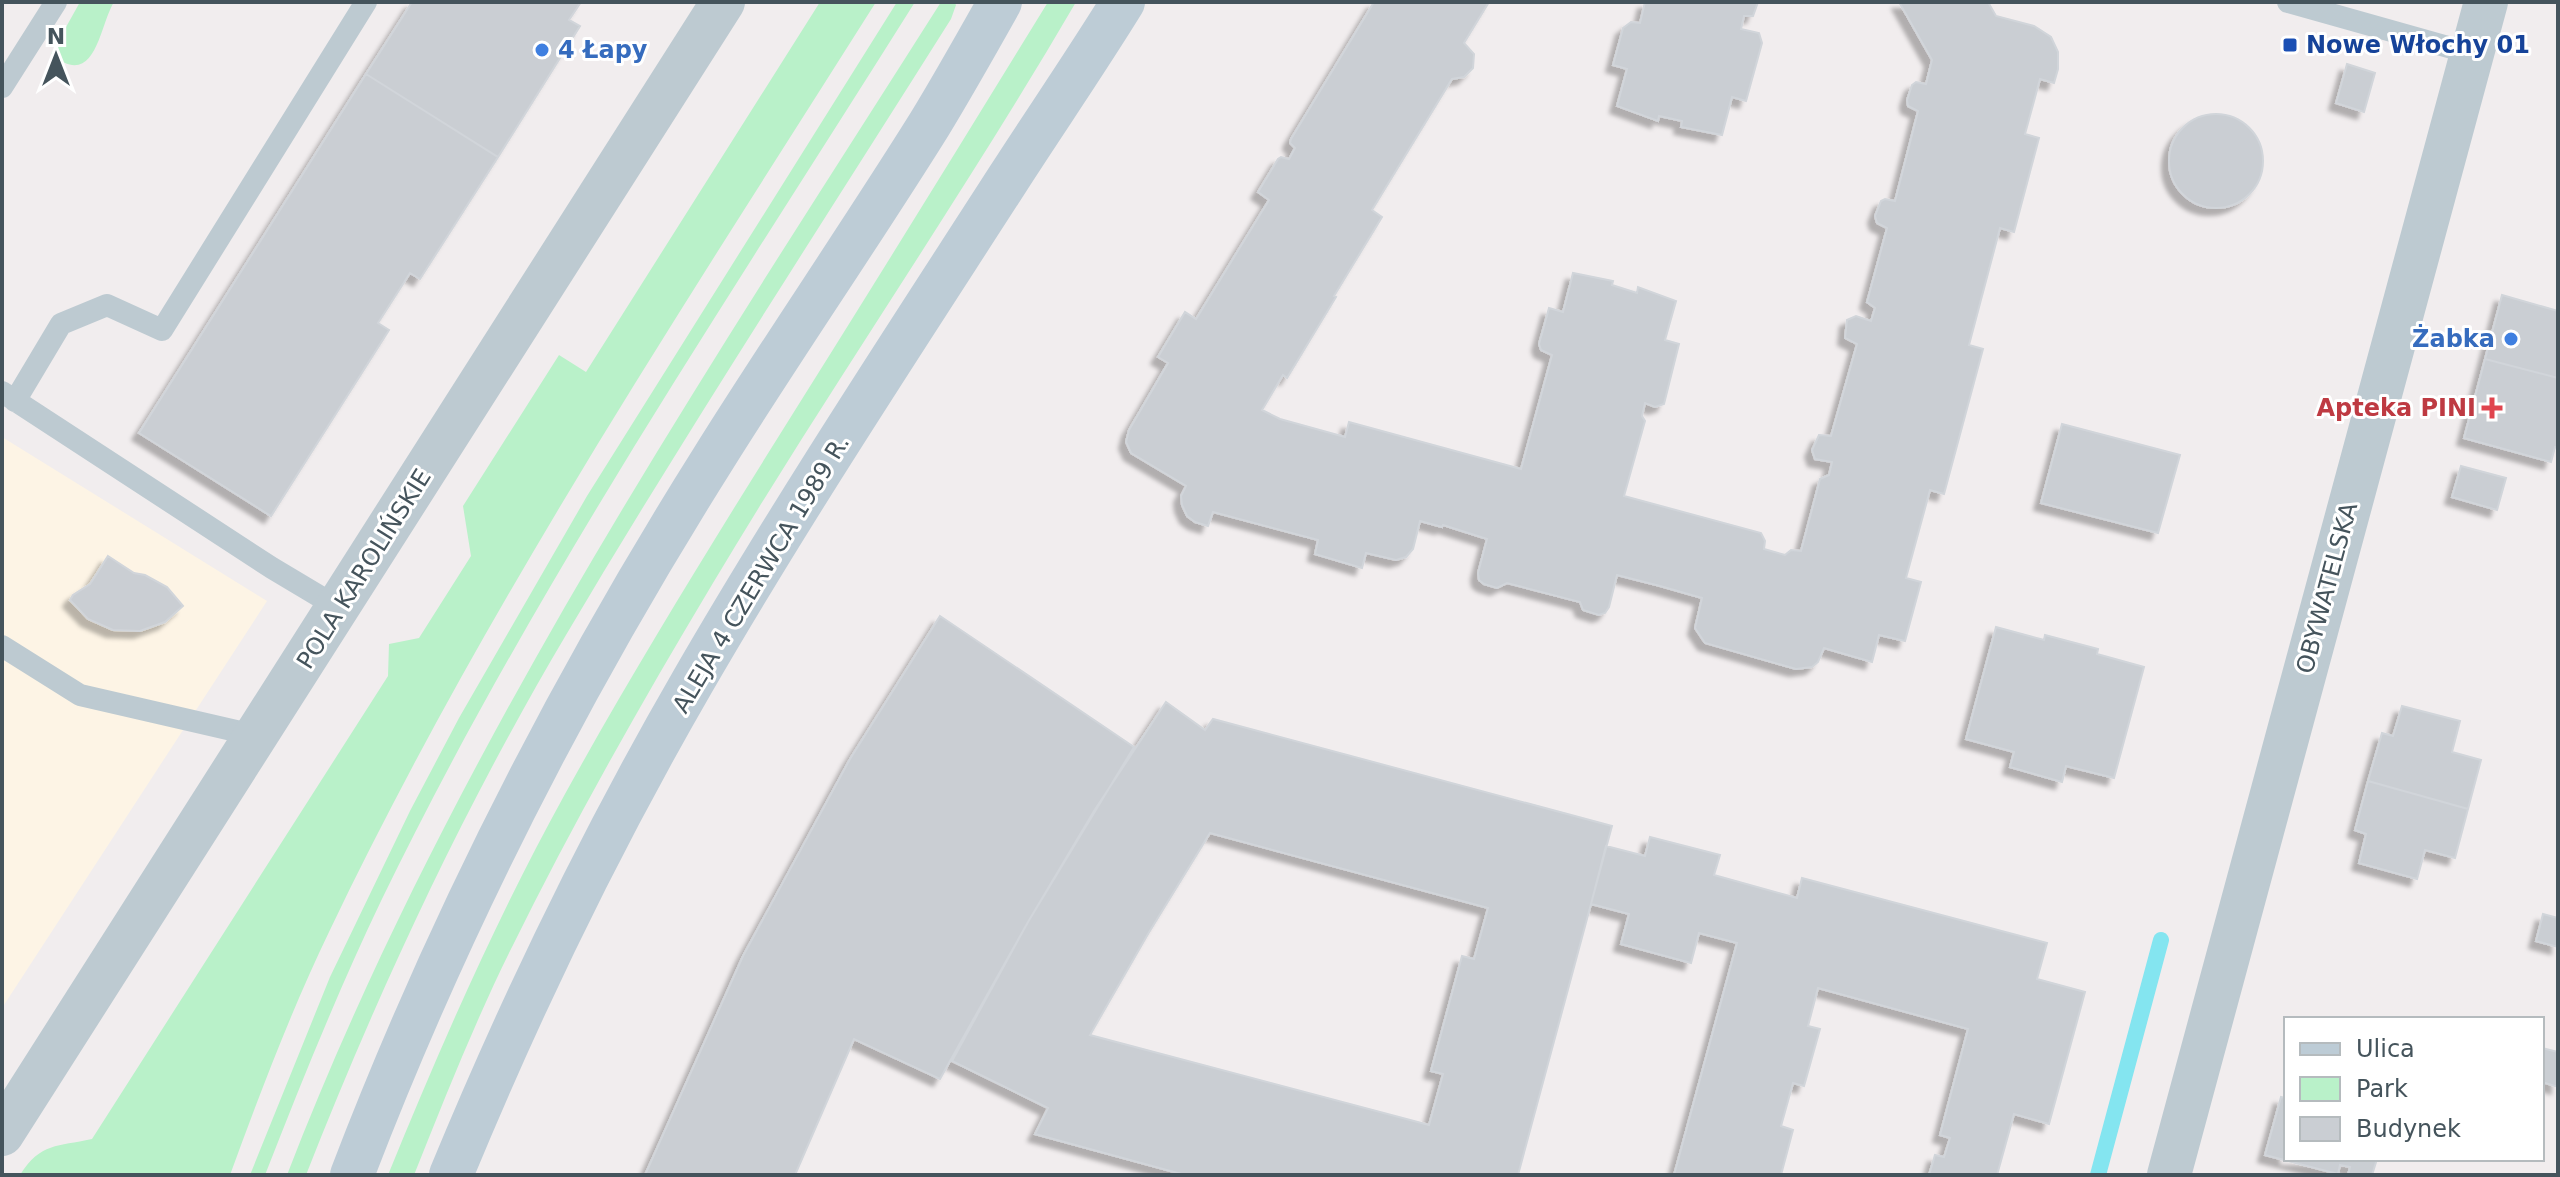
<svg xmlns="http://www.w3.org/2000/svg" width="2560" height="1177" font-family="'DejaVu Sans',sans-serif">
	<defs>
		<filter id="shadow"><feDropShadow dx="-7" dy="7" stdDeviation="2" flood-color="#0004"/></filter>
	</defs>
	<rect width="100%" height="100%" fill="#f1edee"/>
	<path fill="#fdf4e5" d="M 2,437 L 267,601 L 2,1008 Z"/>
	<path fill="#b9f1c9" d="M 80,2 L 114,2 C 99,26 96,91 51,54 Z
		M 820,2 L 876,2 C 684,306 484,607 329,932 C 291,1011 260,1093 230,1175 L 20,1175 C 41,1142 57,1147 92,1139 L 388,676 L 389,644 L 419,638 L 471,556 L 463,506 L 559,355 L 586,372 Z
		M 897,2 L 915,2 C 730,297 533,587 381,901 C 338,991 301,1083 265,1175 L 250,1175 L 330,977 L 410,811 L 459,718 L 587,496 Z
		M 941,2 L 954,2 L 956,5 L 951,19 C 822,224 689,427 566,635 C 464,807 379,989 306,1175 L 287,1175 C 449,755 701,380 941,2 Z
		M 1048,2 L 1076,2 C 961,199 830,387 713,583 C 641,703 572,825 510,951 C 474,1024 444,1100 414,1175 L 388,1175 C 441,1045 497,917 565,794 C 649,642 742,495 834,348 C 906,233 977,117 1048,2 Z"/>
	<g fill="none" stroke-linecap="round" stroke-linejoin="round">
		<path stroke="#84e5f0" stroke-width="16" d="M 2098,1175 L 2161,940"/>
	</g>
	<path fill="#caced3" stroke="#d1d5da" stroke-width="2" fill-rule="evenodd" filter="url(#shadow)" d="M 412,2 L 581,2 L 569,20 L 580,26 L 498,157 L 366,74 Z
		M 1374,2 L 1489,2 L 1464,43 L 1474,54 L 1473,68 L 1464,77 L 1452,79 L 1372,210 L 1382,217 L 1334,296 L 1336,297 L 1287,378 L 1283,375 L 1262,410 L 1280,419 L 1345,437 L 1349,422 L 1521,469 L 1552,355 L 1541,350 L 1539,344 L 1549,308 L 1563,312 L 1573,273 L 1613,281 L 1612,285 L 1637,293 L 1638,287 L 1676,301 L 1665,340 L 1679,344 L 1664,404 L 1655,407 L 1645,403 L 1642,416 L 1645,421 L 1624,496 L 1761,533 L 1765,541 L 1764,549 L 1785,555 L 1791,550 L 1801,551 L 1820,479 L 1829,475 L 1832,462 L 1815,459 L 1812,450 L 1819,435 L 1831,436 L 1857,344 L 1845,338 L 1847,320 L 1856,316 L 1871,321 L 1875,308 L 1867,302 L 1887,228 L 1877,223 L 1875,216 L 1881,201 L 1885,199 L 1895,201 L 1918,111 L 1908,106 L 1907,100 L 1912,85 L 1916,82 L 1926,84 L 1932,60 L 1899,2 L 1988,2 L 1996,16 L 2034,26 L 2051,37 L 2058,52 L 2058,69 L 2054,83 L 2040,79 L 2025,134 L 2039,138 L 2014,232 L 2000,228 L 1969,345 L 1983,349 L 1944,494 L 1930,490 L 1906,578 L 1921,582 L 1905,641 L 1879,635 L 1872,662 L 1824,648 L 1818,662 L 1812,667 L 1796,669 L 1705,643 L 1695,628 L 1702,598 L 1660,586 L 1617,575 L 1609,607 L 1605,613 L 1599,615 L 1583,610 L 1580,602 L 1507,583 L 1497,588 L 1484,584 L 1479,580 L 1478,573 L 1487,539 L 1443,525 L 1442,527 L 1420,521 L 1413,549 L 1406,557 L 1396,560 L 1366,553 L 1362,568 L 1315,554 L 1318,540 L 1213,512 L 1208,526 L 1195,522 L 1187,516 L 1182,505 L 1181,496 L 1186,486 L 1131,453 L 1126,442 L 1129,430 L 1168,363 L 1158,357 L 1185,312 L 1196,319 L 1269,200 L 1258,192 L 1278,159 L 1281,157 L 1289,159 L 1295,148 L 1290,143 L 1291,139 Z
		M 1645,2 L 1758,2 L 1753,16 L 1744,16 L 1741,29 L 1759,33 L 1762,43 L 1746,101 L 1732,97 L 1722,135 L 1681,127 L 1682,121 L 1659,116 L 1658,121 L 1617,106 L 1627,69 L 1613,65 L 1623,28 L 1631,22 L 1640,23 Z
		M 2347,64 L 2375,73 L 2364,112 L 2336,103 Z
		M 366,74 L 498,157 L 420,279 L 410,273 L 378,323 L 389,330 L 271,516 L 139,433 Z
		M2169 161a47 47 0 1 1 94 0a47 47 0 1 1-94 0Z
		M 2502,295 L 2558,311 L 2558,378 L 2485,359 Z
		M 2485,359 L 2558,378 L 2558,448 L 2555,447 L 2551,462 L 2464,438 Z
		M 2062,424 L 2180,455 L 2158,533 L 2041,503 Z
		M 2461,466 L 2506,478 L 2497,510 L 2452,497 Z
		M 108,556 L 134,573 L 145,575 L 167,587 L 183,606 L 165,622 L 140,631 L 113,630 L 88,619 L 70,600 L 73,595 L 90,584 Z
		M 940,616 L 1134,747 L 1028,922 L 940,1079 L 854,1039 L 795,1175 L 645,1175 L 743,956 L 850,759 Z
		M 1996,627 L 2044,640 L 2045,635 L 2098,649 L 2097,654 L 2144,667 L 2114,778 L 2066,766 L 2062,782 L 2010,767 L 2014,752 L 1966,739 Z
		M 1166,702 L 1205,730 L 1213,719 L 1612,826 L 1518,1175 L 1185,1175 L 1035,1134 L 1048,1108 L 952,1061 L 1028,922 L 1094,811 ZM 1210,833 L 1488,908 L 1474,959 L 1462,956 L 1431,1071 L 1443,1074 L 1429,1125 L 1090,1035 L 1148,934 Z
		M 2402,706 L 2460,721 L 2452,752 L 2481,760 L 2468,809 L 2368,781 L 2382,733 L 2393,736 Z
		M 2368,781 L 2468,809 L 2455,858 L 2425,850 L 2417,879 L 2359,863 L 2366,834 L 2355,830 Z
		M 1650,837 L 1720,855 L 1714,875 L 1797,898 L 1802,878 L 2047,943 L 2037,979 L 2085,992 L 2049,1124 L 2014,1114 L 1997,1175 L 1929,1175 L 1935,1155 L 1944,1157 L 1950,1138 L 1940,1135 L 1968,1029 L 1818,988 L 1808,1026 L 1820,1029 L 1804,1086 L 1793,1083 L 1781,1126 L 1793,1130 L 1781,1175 L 1674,1175 L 1737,943 L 1699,933 L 1691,963 L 1621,944 L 1629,914 L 1591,904 L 1606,846 L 1645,856 Z
		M 2543,914 L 2558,918 L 2558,947 L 2536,941 Z
		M 2542,1048 L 2558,1052 L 2558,1087 L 2542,1082 Z
		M 2281,1097 L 2286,1098 L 2286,1159 L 2377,1159 L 2372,1175 L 2348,1175 L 2350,1167 L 2340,1165 L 2338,1174 L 2265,1155 Z"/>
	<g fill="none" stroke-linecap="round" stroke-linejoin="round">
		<path stroke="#bdcad1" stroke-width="22" d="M 2288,2 L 2473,54
			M 2,87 L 56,2
			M 2,392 L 272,568 L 339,608
			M 15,401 L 61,324 L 107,305 L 162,330 L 366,2
			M 2,646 L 80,695 L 258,736"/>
		<path stroke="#bdcad1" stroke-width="44" d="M 2,1134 L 723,2
			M 2169,1175 L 2486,2"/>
		<path stroke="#bdccd6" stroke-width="44" d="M 352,1175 C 448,924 570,686 713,459 C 783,347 859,237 929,125 C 954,84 977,43 1000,2
			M 451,1175 C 521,1005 601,840 693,681 C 792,510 901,345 1008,179 C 1046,120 1086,62 1123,2"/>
	</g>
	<rect fill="#1a4fb4" stroke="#fff" stroke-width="3" x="2282" y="37" width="16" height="16" rx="4"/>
	<g fill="#3f7fe0" stroke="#fff" stroke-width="3">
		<circle cx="542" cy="50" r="8"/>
		<circle cx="2511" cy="339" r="8"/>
	</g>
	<path fill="#e0444e" stroke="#fff" stroke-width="3" d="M2488 396h8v8h8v8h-8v8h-8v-8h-8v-8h8z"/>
	<g text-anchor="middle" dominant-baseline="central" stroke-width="6" stroke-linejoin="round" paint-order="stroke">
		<g font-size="24" font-weight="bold" fill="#164399" stroke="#fff" text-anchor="start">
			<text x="2306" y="45">Nowe Włochy 01</text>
		</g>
		<g font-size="24" font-weight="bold" fill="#366cbe" stroke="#fff" text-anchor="start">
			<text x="558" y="50">4 Łapy</text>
			<text x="2495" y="339" text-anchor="end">Żabka</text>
		</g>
		<g font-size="24" font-weight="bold" fill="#be3a42" stroke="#fff" text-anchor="end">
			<text x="2476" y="408">Apteka PINI</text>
		</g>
		<g font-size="24" fill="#45545c" stroke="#fff">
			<text transform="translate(364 569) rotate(-58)">POLA KAROLIŃSKIE</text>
			<text transform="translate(761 574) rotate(-59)">ALEJA 4 CZERWCA 1989 R.</text>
			<text transform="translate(2327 588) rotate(-75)">OBYWATELSKA</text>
		</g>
	</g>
	<rect width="2560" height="1177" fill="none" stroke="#45545c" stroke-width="8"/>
	<rect x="2284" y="1017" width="260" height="144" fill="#ffffff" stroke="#b5bbbe" stroke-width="2"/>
	<rect x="2300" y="1043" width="40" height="12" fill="#bdccd6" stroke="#b5bbbe" stroke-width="2"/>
	<text x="2356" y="1057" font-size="24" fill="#45545c">Ulica</text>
	<rect x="2300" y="1077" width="40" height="24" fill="#b9f1c9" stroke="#b5bbbe" stroke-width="2"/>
	<text x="2356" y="1097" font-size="24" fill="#45545c">Park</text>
	<rect x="2300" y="1117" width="40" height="24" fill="#caced3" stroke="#b5bbbe" stroke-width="2"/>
	<text x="2356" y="1137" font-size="24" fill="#45545c">Budynek</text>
	<g transform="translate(56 56)" stroke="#ffffff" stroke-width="6" paint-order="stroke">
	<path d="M0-6L14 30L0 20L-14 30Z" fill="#45545c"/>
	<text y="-12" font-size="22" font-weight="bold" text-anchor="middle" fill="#45545c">N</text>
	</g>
</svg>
